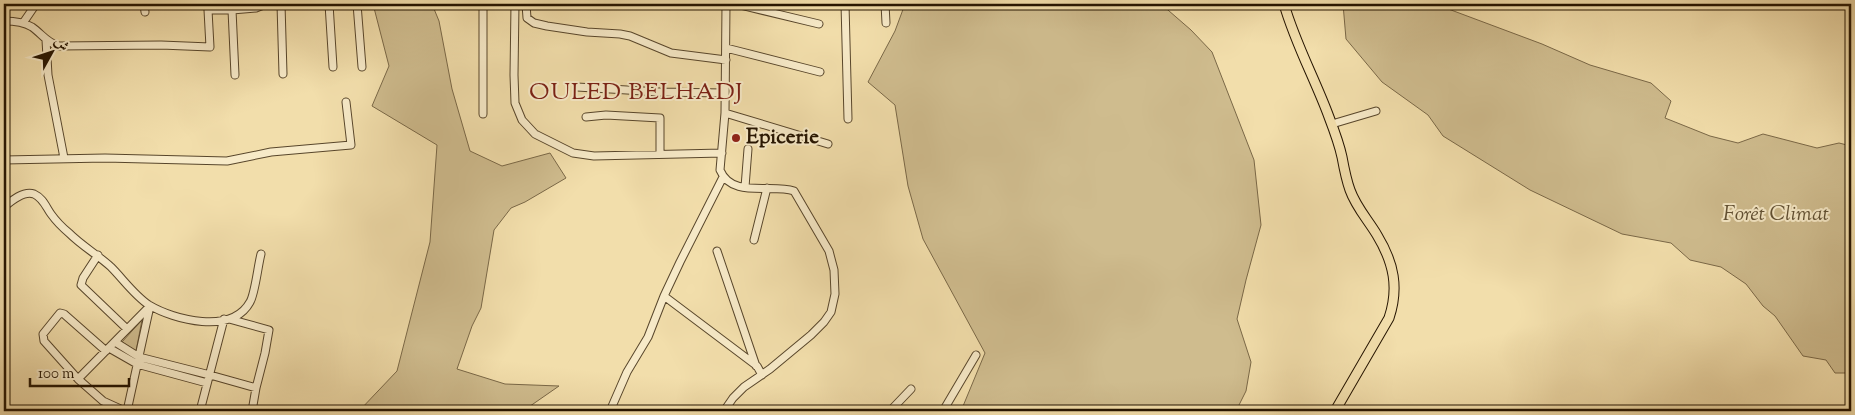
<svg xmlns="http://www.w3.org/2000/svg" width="1855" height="415" font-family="'Sorts Mill Goudy',Amiri,serif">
	<rect width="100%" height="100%" fill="#f2deab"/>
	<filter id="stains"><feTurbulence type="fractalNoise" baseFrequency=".004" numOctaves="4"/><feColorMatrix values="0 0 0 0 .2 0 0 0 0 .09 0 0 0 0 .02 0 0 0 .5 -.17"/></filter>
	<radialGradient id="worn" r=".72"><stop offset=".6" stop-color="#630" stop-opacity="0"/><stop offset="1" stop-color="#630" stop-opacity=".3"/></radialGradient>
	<path fill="#cfbc8e" stroke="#7a6847" d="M 373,4 L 432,4 L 439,21 L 452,89 L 470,151 L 502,166 L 550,153 L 566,178 L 525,202 L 511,208 L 494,230 L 481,308 L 472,326 L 457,369 L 505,384 L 559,386 L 523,411 L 359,411 L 397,371 L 430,242 L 437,145 L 372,106 L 389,66 Z
		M 905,4 L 1161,4 L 1191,30 L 1212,52 L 1254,160 L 1261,225 L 1246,280 L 1237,319 L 1251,362 L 1246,391 L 1236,411 L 961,411 L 985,353 L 923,239 L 908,186 L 895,105 L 868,82 L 895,31 Z
		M 1343,4 L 1435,4 L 1542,44 L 1590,65 L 1651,83 L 1671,101 L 1665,118 L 1710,136 L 1738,143 L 1763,134 L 1817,148 L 1839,143 L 1851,146 L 1851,373 L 1835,373 L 1826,360 L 1803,356 L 1775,316 L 1763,306 L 1746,284 L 1721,267 L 1690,260 L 1671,243 L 1622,234 L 1530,190 L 1443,136 L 1428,115 L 1382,82 L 1346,39 Z
		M 142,320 L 136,351 L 122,342 Z"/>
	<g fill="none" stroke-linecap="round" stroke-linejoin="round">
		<g stroke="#58462b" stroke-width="9">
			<path id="minor" d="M 144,4 L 145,12
				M 281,4 L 283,74
				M 329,4 L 333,67
				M 357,4 L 362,67
				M 515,4 L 514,75 L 515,103 L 522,120 L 535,134 L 573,153 L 594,156 L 722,153
				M 526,4 L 527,18 L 534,23 L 547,26 L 587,32 L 620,34 L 630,36 L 671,53 L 726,60
				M 736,4 L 819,24
				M 845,4 L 848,119
				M 885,4 L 886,23
				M 4,21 C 13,21 24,22 32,27 C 42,34 47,43 59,46 L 161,45 L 210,47 L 208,10 L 232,10
				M 23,23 L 36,4
				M 46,40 L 48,75 L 64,158
				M 726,48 L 820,72
				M 235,75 L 232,10 L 256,8 L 266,4
				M 577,87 L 660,92 L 724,93
				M 725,113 L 828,144
				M 483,114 L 483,4
				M 586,117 L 606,115 L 660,118 L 660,154
				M 1332,124 L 1376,111
				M 4,160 L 105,158 L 227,161 L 271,152 L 351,145 L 346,102
				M 745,187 L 748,149
				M 4,207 C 11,201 24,190 34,194 C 43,198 46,207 51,214 C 56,221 63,228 69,233 C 82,246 98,255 111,267 C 123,279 135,296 149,305 C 174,320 232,335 250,302 C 255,294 258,265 261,254
				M 754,240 L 767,188
				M 717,251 L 756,366
				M 98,255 L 83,278 L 81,285 L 127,329
				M 664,296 L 757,366 L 762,375
				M 229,319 L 269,330 L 265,353 L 256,388 L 252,411
				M 115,342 L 139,357 L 210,375 L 256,388
				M 109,348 L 137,364 L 207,383
				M 106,351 L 64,314 L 60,313 L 43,334 L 44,341 L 78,379 L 103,401 L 125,411
				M 78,379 L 149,307
				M 127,411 L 150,306
				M 200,411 L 224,319
				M 610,411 L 627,372 L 648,337 L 664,296 L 680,262 L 723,177
				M 724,411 L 733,398 L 744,387 L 770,369 L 811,335 L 824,322 L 831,312 L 835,294 L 834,270 L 829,251 L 794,191 C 771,183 732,199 720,170 L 725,113 L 726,4
				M 890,411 L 911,389
				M 943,411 L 976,355"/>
		</g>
		<g stroke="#251400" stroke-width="11">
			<path id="major" d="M 1284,4 C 1295,43 1315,79 1329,117 C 1334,130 1339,143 1342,157 C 1344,168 1346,179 1350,190 C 1356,207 1368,220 1377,235 C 1394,263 1399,288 1389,318 L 1335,411"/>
		</g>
		<use href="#minor" stroke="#f7eac8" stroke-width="7"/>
		<use href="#major" stroke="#f2deab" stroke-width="9"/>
	</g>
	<circle fill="#8f2418" stroke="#f7eac8" stroke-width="2" cx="736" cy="138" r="5"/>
	<g text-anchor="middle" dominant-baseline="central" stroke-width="4" stroke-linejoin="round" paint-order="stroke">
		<g font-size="21" font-weight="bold" fill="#251400" stroke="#f7eac8" text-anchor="start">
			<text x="746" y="138">Epicerie</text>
		</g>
		<g font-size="21" font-style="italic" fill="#604f32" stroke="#f7eac8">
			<text x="1776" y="215">Forêt Climat</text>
		</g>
		<g font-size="24" letter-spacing="1" fill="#7a1f14" stroke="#f7eac8">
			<text x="636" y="93">OULED BELHADJ</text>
		</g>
	</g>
	<rect width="1855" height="415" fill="none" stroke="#f2deab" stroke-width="20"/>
	<rect x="5" y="5" width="1845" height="405" fill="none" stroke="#251400" stroke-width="2.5"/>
	<rect x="10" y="10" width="1835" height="395" fill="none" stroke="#251400"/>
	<g transform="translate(52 52) rotate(50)" stroke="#f7eac8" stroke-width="4" paint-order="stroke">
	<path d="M0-4L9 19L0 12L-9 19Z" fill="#251400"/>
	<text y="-8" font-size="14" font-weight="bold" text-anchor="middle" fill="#251400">ش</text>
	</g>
	<path d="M30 378v8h99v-8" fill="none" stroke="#251400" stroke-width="2.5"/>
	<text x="38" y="378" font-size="15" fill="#251400" stroke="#f7eac8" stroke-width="4" paint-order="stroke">100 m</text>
	<rect width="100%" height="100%" filter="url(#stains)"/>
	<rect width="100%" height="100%" fill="url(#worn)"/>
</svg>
